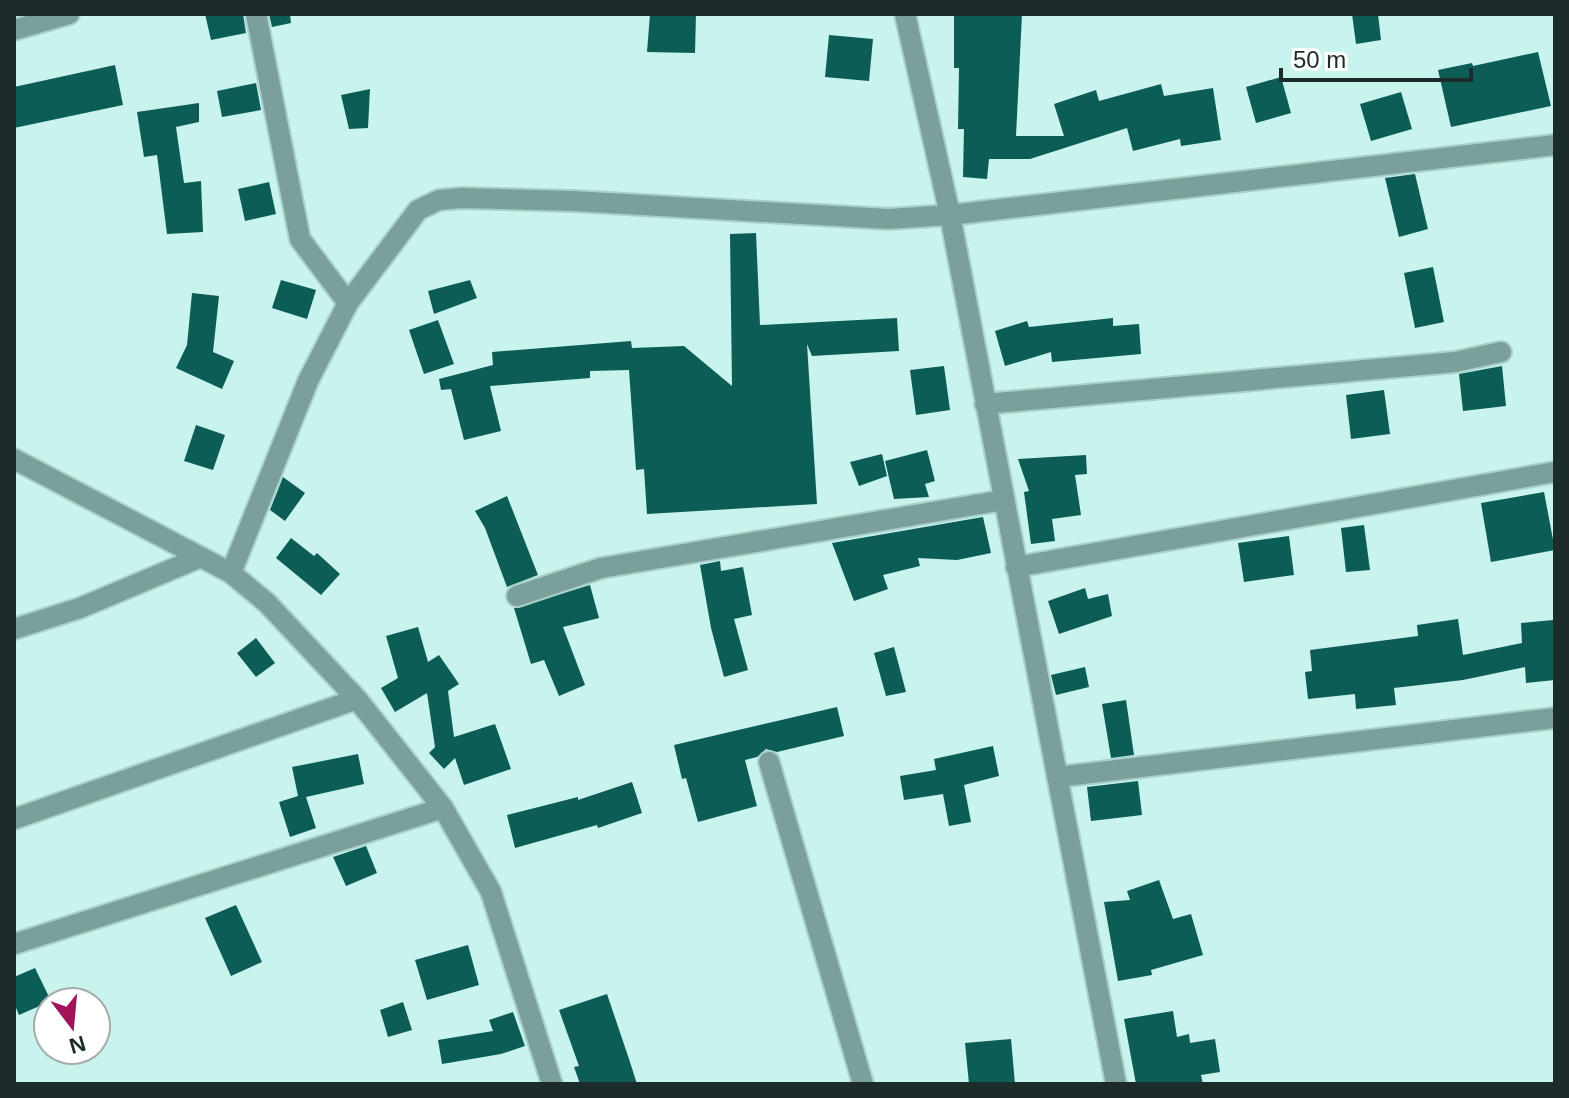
<svg xmlns="http://www.w3.org/2000/svg" width="1569" height="1098" font-family="Helvetica,sans-serif">
	<rect width="100%" height="100%" fill="#c8f4ed"/>
	<path fill="#0c5d56" d="M 205,14 L 243,14 L 246,33 L 211,40 Z
		M 269,14 L 290,14 L 291,23 L 272,27 Z
		M 650,14 L 696,14 L 695,53 L 647,52 Z
		M 954,14 L 1022,14 L 1016,136 L 1064,136 L 1054,104 L 1096,90 L 1099,101 L 1161,84 L 1164,96 L 1213,88 L 1221,140 L 1181,146 L 1180,139 L 1133,151 L 1127,128 L 1030,159 L 989,159 L 987,179 L 963,177 L 964,129 L 958,129 L 959,68 L 954,68 Z
		M 1352,14 L 1378,14 L 1381,40 L 1356,44 Z
		M 829,35 L 873,39 L 869,81 L 825,77 Z
		M 1538,52 L 1551,106 L 1451,127 L 1438,70 L 1472,63 L 1473,66 Z
		M 115,65 L 123,105 L 14,128 L 14,87 Z
		M 1281,77 L 1291,113 L 1256,123 L 1246,87 Z
		M 256,83 L 261,110 L 222,117 L 217,91 Z
		M 370,89 L 368,128 L 349,129 L 341,95 Z
		M 1401,92 L 1412,129 L 1371,141 L 1360,104 Z
		M 199,103 L 199,122 L 176,127 L 184,183 L 201,181 L 203,232 L 167,234 L 157,155 L 144,157 L 137,112 Z
		M 1415,174 L 1428,229 L 1399,237 L 1385,178 Z
		M 269,182 L 276,214 L 245,221 L 238,189 Z
		M 756,233 L 760,325 L 897,318 L 899,351 L 812,356 L 807,344 L 817,504 L 647,514 L 644,469 L 636,470 L 629,370 L 590,371 L 590,378 L 490,386 L 501,431 L 464,440 L 451,389 L 441,390 L 439,379 L 493,365 L 492,352 L 631,341 L 632,348 L 684,346 L 732,386 L 730,234 Z
		M 1433,267 L 1444,322 L 1415,328 L 1404,273 Z
		M 281,280 L 316,290 L 307,319 L 272,308 Z
		M 470,280 L 477,298 L 434,314 L 428,291 Z
		M 192,293 L 219,296 L 213,352 L 234,361 L 222,389 L 176,368 L 187,345 Z
		M 1113,318 L 1113,326 L 1139,324 L 1141,354 L 1052,362 L 1051,352 L 1005,366 L 995,331 L 1027,321 L 1029,327 Z
		M 438,320 L 454,364 L 424,374 L 409,330 Z
		M 944,366 L 950,410 L 916,415 L 910,370 Z
		M 1502,366 L 1506,406 L 1463,411 L 1459,374 Z
		M 1384,390 L 1390,434 L 1351,439 L 1346,395 Z
		M 196,425 L 225,435 L 213,470 L 184,461 Z
		M 927,450 L 935,481 L 925,484 L 929,497 L 894,499 L 885,461 Z
		M 882,454 L 887,476 L 859,486 L 850,462 Z
		M 1086,455 L 1087,474 L 1075,475 L 1081,515 L 1052,519 L 1055,541 L 1031,544 L 1024,492 L 1029,491 L 1018,459 Z
		M 283,477 L 305,493 L 285,521 L 270,510 Z
		M 1544,492 L 1555,550 L 1491,562 L 1481,503 Z
		M 507,496 L 538,575 L 507,587 L 485,528 L 475,511 Z
		M 983,517 L 991,553 L 957,560 L 918,558 L 920,566 L 883,575 L 888,589 L 854,601 L 832,543 Z
		M 1364,525 L 1370,570 L 1346,572 L 1341,528 Z
		M 1289,536 L 1294,575 L 1244,582 L 1238,543 Z
		M 291,538 L 314,556 L 317,553 L 340,574 L 321,595 L 276,558 Z
		M 720,561 L 721,571 L 743,567 L 752,615 L 734,619 L 748,670 L 724,677 L 711,628 L 700,565 Z
		M 590,585 L 599,618 L 563,627 L 585,685 L 559,696 L 544,660 L 531,664 L 514,608 Z
		M 1085,588 L 1088,599 L 1108,594 L 1112,616 L 1059,634 L 1048,601 Z
		M 1458,619 L 1463,655 L 1522,643 L 1521,623 L 1553,620 L 1555,680 L 1526,683 L 1525,667 L 1463,680 L 1394,688 L 1396,705 L 1356,709 L 1355,694 L 1308,699 L 1305,672 L 1312,671 L 1310,650 L 1418,636 L 1417,625 Z
		M 418,627 L 428,662 L 439,655 L 459,684 L 448,691 L 454,737 L 495,724 L 511,769 L 464,785 L 455,758 L 444,769 L 429,753 L 435,747 L 427,693 L 395,712 L 381,688 L 398,678 L 386,636 Z
		M 256,638 L 275,663 L 256,677 L 237,653 Z
		M 894,647 L 906,692 L 886,696 L 874,653 Z
		M 1085,667 L 1089,687 L 1056,695 L 1051,675 Z
		M 1126,700 L 1134,755 L 1111,758 L 1102,704 Z
		M 837,707 L 844,736 L 777,752 L 766,749 L 757,757 L 745,760 L 757,806 L 698,822 L 686,778 L 682,779 L 674,745 Z
		M 993,746 L 999,776 L 964,785 L 971,822 L 949,826 L 943,794 L 904,800 L 900,776 L 936,770 L 934,759 Z
		M 358,754 L 364,784 L 306,797 L 316,828 L 290,837 L 279,802 L 298,796 L 292,767 Z
		M 1138,781 L 1142,815 L 1091,821 L 1087,787 Z
		M 632,782 L 642,813 L 598,828 L 597,825 L 515,848 L 507,815 L 578,797 L 578,800 Z
		M 366,846 L 377,873 L 346,886 L 333,857 Z
		M 1159,880 L 1173,919 L 1191,914 L 1203,955 L 1151,970 L 1152,975 L 1118,981 L 1104,902 L 1130,900 L 1127,891 Z
		M 236,905 L 262,962 L 231,976 L 205,918 Z
		M 468,945 L 479,985 L 427,1000 L 415,960 Z
		M 35,968 L 51,1001 L 19,1015 L 14,1003 L 14,977 Z
		M 607,994 L 629,1059 L 637,1084 L 580,1084 L 574,1067 L 579,1066 L 559,1010 Z
		M 403,1002 L 412,1030 L 388,1037 L 380,1010 Z
		M 1173,1011 L 1177,1037 L 1189,1034 L 1190,1043 L 1215,1039 L 1220,1072 L 1201,1075 L 1203,1084 L 1136,1084 L 1124,1019 Z
		M 513,1012 L 525,1046 L 501,1054 L 442,1064 L 438,1040 L 493,1031 L 489,1020 Z
		M 1011,1039 L 1015,1084 L 969,1084 L 965,1043 Z"/>
	<g fill="none" stroke-linecap="round" stroke-linejoin="round">
		<g stroke="#a9d0ca" stroke-width="24">
			<path id="street" d="M 256,14 L 300,239 L 348,303
				M 905,14 L 950,215 L 1116,1084
				M 14,30 L 69,14
				M 985,404 L 1455,362 L 1501,352
				M 14,459 L 231,573 L 267,603 L 357,699 L 443,808 L 491,892 L 552,1084
				M 1016,567 L 1555,472
				M 231,573 L 308,381 L 348,303 L 418,210 L 439,200 L 461,198 L 573,201 L 888,219 L 950,215 L 1555,145
				M 517,596 L 601,568 L 1004,500
				M 14,629 L 80,608 L 201,557
				M 769,762 L 863,1084
				M 1057,777 L 1555,718
				M 14,819 L 357,699
				M 14,944 L 443,808"/>
		</g>
		<use href="#street" stroke="#7ba09b" stroke-width="20"/>
	</g>
	<rect width="1569" height="1098" fill="none" stroke="#1b2c2a" stroke-width="32"/>
	<g transform="translate(72 1026) rotate(164)"><circle r="38" fill="#ffffff" stroke="#a4abaa" stroke-width="2"/>
	<path d="M0-6L14 30L0 20L-14 30Z" fill="#a21359"/>
	<text y="-12" font-size="22" font-weight="bold" text-anchor="middle" fill="#1b2c2a">N</text>
	</g>
	<path d="M1281 68v12h190v-12" fill="none" stroke="#1b2c2a" stroke-width="4"/>
	<text x="1293" y="68" font-size="24" fill="#1b2c2a" stroke="#ffffff" stroke-width="6" paint-order="stroke">50 m</text>
</svg>
